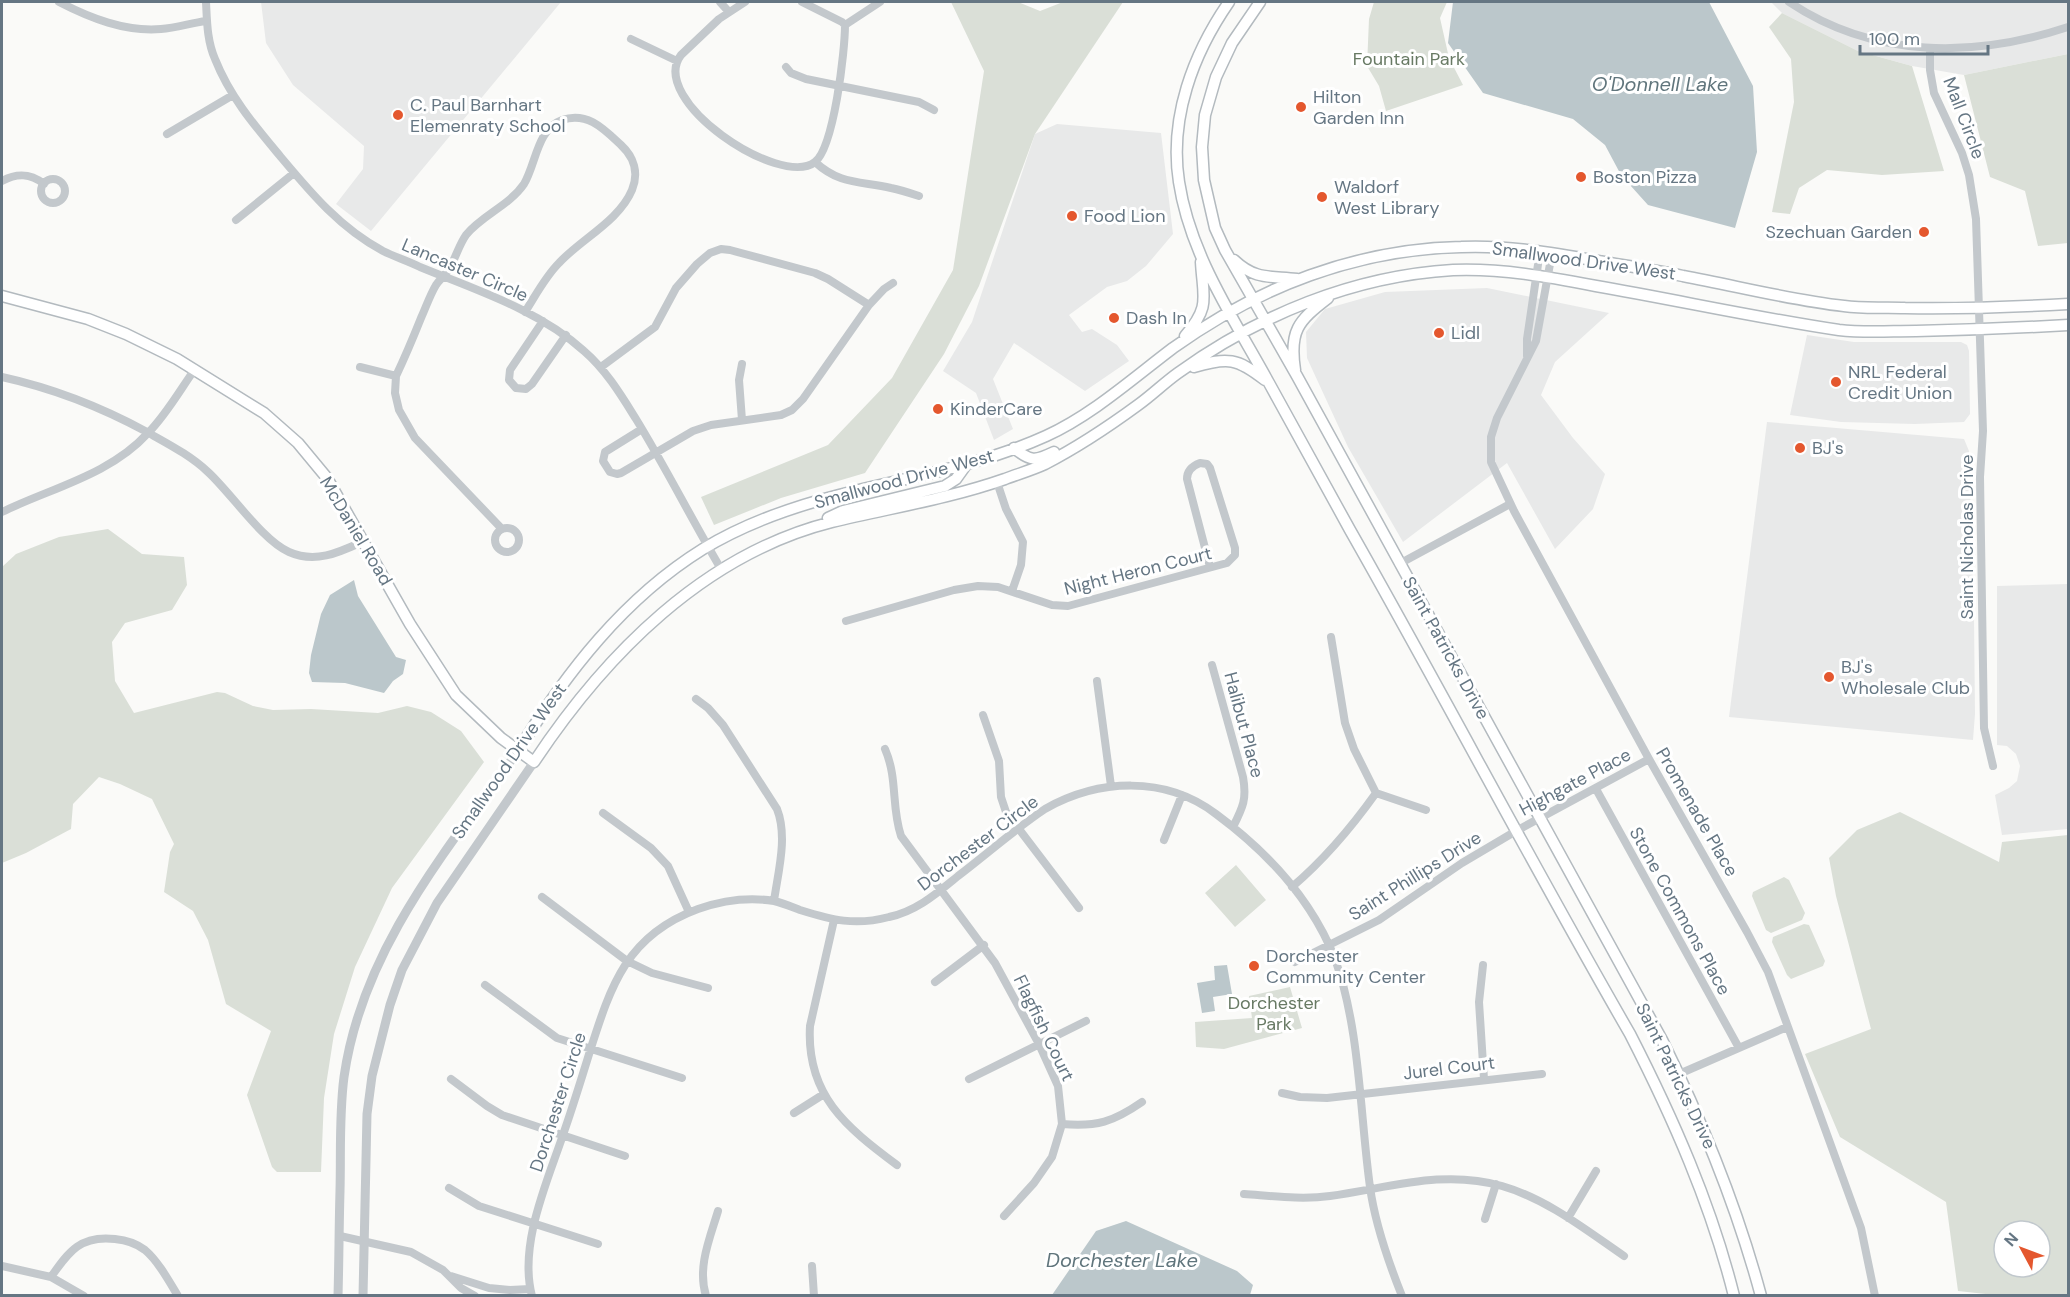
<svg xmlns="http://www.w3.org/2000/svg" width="2070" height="1297" font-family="'DM Sans',sans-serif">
	<rect width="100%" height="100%" fill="#fafaf8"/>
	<path fill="#e8e9e9" d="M 261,2 L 561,2 L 371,231 L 336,204 L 363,169 L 364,146 L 293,85 L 266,43 Z
		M 1771,2 L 2068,2 L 2068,54 L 1964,75 L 1912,66 L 1858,51 L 1782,13 Z
		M 1057,124 L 1161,133 L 1173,234 L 1146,266 L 1127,281 L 1107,287 L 1069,315 L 1082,332 L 1092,329 L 1117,345 L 1129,361 L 1085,391 L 1014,343 L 993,379 L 1013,429 L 994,440 L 976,393 L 943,371 L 972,322 L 1035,134 Z
		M 1487,288 L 1609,313 L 1555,362 L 1541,395 L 1573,438 L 1605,474 L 1593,509 L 1555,549 L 1507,463 L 1403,542 L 1348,447 L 1307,358 L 1306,332 L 1325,309 L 1385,292 Z
		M 1807,335 L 1854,342 L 1961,342 L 1967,345 L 1969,351 L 1970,414 L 1964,422 L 1915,424 L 1841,422 L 1790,415 Z
		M 1767,422 L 1964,439 L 1969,451 L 1974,619 L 1975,714 L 1973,740 L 1729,717 Z
		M 2068,584 L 2068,829 L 2002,835 L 1995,795 L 2009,788 L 2017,781 L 2020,766 L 2016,754 L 2007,746 L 1997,745 L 1997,586 Z"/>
	<path fill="#dadfd7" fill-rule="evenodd" d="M 951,2 L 1018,2 L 1040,11 L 1063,2 L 1123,2 L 1035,134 L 979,286 L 944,354 L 865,473 L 781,498 L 714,525 L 701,497 L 828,445 L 892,378 L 953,270 L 984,71 Z
		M 1374,2 L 1447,2 L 1440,18 L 1449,58 L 1463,85 L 1386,111 L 1379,86 L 1367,66 L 1369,19 Z
		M 1782,13 L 1858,51 L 1912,66 L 1944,171 L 1882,175 L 1827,170 L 1799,188 L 1790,214 L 1772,212 L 1794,102 L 1791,59 L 1769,27 Z
		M 2068,54 L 2068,243 L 2038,246 L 2025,191 L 1990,177 L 1964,75 Z
		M 108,529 L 142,554 L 184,557 L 187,585 L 172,610 L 125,623 L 112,642 L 115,681 L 134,713 L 217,692 L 225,693 L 253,706 L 273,710 L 311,709 L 378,713 L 407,706 L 431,712 L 461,731 L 484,762 L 392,888 L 355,967 L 334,1034 L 324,1098 L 321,1172 L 277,1172 L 272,1167 L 247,1095 L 271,1031 L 226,1004 L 208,940 L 193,911 L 164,892 L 170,852 L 174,844 L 152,799 L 120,784 L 99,777 L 73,804 L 71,829 L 26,853 L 2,863 L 2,567 L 16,554 L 59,537 Z
		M 1900,812 L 1999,862 L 2002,842 L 2068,835 L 2068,1295 L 2004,1296 L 1958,1291 L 1946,1202 L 1840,1137 L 1805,1054 L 1871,1029 L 1836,896 L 1829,858 L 1857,830 ZM 2004,1231 L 2040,1231 L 2040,1267 L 2004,1267 Z
		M 1236,865 L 1266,900 L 1235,927 L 1205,893 Z
		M 1784,877 L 1789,880 L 1805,913 L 1802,920 L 1771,933 L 1766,930 L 1752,896 L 1753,892 Z
		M 1804,924 L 1809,925 L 1825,961 L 1823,966 L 1791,979 L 1787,975 L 1772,942 L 1773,937 Z
		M 1290,987 L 1302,1028 L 1224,1049 L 1196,1047 L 1195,1022 L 1252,1018 L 1249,996 Z"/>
	<path fill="#bbc7cb" d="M 1453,2 L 1709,2 L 1753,86 L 1757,152 L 1735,228 L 1648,205 L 1621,175 L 1605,145 L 1573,119 L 1483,93 L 1448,43 Z
		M 354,580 L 358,596 L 396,657 L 406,660 L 403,674 L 393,681 L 384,693 L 345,683 L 312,682 L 309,673 L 311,655 L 321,614 L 330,595 Z
		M 1227,965 L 1232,994 L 1213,997 L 1215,1011 L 1202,1013 L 1197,983 L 1215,980 L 1214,966 Z
		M 1126,1221 L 1237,1271 L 1253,1285 L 1250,1295 L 1052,1295 L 1096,1231 Z"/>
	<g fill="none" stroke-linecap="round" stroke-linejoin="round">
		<g stroke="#b3babf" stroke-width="13">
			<path id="secondary" d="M 1229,2 C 1193,54 1169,118 1179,182 C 1190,255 1234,319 1269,383 C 1296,432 1323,481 1350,530 C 1445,697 1534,868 1630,1034 C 1673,1118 1711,1204 1734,1296
				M 1260,2 L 1232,43 L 1216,77 L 1205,115 L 1202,147 L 1204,180 L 1215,228 L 1225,250 L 1297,376 L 1662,1040 C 1703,1123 1737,1207 1761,1296
				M 1234,260 C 1255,280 1270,276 1297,279
				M 2,296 L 88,319 L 126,334 L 177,359 L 264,413 L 298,443 L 327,478 L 410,624 L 456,695 L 501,738 L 534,762 C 605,655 704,554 832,522 C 889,508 948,499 1005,479 C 1018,474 1032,470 1045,464 C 1078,447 1108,427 1138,405 C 1152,395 1164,383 1178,373 C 1259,315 1353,276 1453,270 C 1501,268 1549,277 1596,286 C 1677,300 1758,318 1839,330 C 1864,333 1890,331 1916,331 C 1967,330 2017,328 2068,325
				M 1185,336 C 1211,306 1203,298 1201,262
				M 1194,367 C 1228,357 1237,358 1265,380
				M 1295,370 C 1289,331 1298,321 1328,298
				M 1014,448 C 1031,462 1035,461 1054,452
				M 828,518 L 843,511 L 945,486 L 956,479 L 966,465
				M 518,751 C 566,673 624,598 703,549 C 744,524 792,507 839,495 C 908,477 980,466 1046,436 C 1092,415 1132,379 1173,348 C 1258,287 1357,249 1461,247 C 1508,245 1553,253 1598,261 C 1627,266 1655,270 1683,276 C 1737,286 1790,300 1844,306 C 1864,309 1885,307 1905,308 C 1959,309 2014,307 2068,304"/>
		</g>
		<path stroke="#c3c8cc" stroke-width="8" d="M 59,2 C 90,18 125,32 161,29 C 176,28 191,23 206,21
			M 206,2 C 207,21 207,41 215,59 C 230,97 255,126 280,156 C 311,193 340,228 383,251 C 395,257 408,261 420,267 C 476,290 539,310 584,351 C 606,370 621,395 636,419 C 666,468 692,520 721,569
			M 720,2 L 729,12
			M 745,2 L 719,19 L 681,55 C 647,100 780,189 815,162 C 834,147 845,51 845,25 L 842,22 L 802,2
			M 1789,2 C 1874,59 1974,58 2068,27
			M 845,25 L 880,2
			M 631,39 L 677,61
			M 1930,48 L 1930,70 L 1934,93 L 1962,153 L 1969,175 L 1976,219 L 1983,431 L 1980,477 L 1984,728 L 1993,766
			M 786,67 L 791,73 L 806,79 L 919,102 L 934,110
			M 167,134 L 233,95
			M 815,162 C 840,185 860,181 891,188 C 901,190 910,193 919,196
			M41 191a12 12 0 1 1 24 0a12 12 0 1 1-24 0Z
			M 2,181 C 17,173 30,173 44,184
			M 236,220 L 294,173
			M 1552,253 L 1536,341 L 1497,418 L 1491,437 L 1491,462 L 1514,511 L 1649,759 L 1747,932 L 1768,972 L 1861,1228 L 1875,1296
			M 869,305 L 884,289 L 893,283
			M 543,321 L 510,370 L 509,380 L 516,388 L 526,389 L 532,384 L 566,335
			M 1527,356 L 1527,339 L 1540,251
			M 742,364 L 739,380 L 742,420
			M 360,367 L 396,376
			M 601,367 L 655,327 L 676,288 L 697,264 L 710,253 L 721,249 L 730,250 L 815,273 L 828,279 L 869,305 L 803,399 L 792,410 L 781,415 L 711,425 L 693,431 L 621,473 L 617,474 L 610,472 L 603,461 L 605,452 L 642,429
			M 2,377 C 52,388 101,407 147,432 C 168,444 190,455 208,472 C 231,493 263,541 289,552 C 316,564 340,552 364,541
			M 997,482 L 1006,509 L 1023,542 L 1021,565 L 1012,591
			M 2,512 C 51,488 110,475 148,433 C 166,415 180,390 195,369
			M495 540a12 12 0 1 1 24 0a12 12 0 1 1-24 0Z
			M 502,529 L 415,438 L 399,410 L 395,393 L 396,376 C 405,357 413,338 421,318 C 426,307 430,295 436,285 C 440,279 447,274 450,267 C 456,257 459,245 466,235 C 482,215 509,206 524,184 C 536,164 537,129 562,120 C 587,111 604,129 621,145 C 634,157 639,173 632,190 C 619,221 581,239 559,263 C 545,277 536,295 525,312
			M 1399,564 L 1510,504
			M 846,621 L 954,590 L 978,586 L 998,587 L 1052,605 L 1068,606 L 1227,563 L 1235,555 L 1235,548 L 1210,468 L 1207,464 L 1200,463 C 1192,466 1187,471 1187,479 L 1210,567
			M 1212,665 L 1243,777 C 1247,799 1243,807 1233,827
			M 1097,681 L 1111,786
			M 696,699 L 708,708 L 723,725 L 777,809 C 788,837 778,872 774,901
			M 983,715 L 999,761 L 1001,797 L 1006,812 L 1079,908
			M 885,749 C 898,779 891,806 901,836 L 995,963 L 1039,1044 L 1058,1086 L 1062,1124 L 1052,1157 L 1034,1183 L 1004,1216
			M 1596,789 L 1739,1048
			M 1376,793 L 1426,810
			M 603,813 L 651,848 L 668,866 L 689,912
			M 1164,840 L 1182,795
			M 1292,887 C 1325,859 1351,828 1376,793 L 1354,749 L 1345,723 L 1331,637
			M 542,897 L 627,961 L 652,973 L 708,988
			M 834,920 L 810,1026 C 806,1095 846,1127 897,1165
			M 1295,962 L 1379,920 L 1462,863 L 1516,831 L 1649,759
			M 1483,965 L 1479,1002 L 1484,1079
			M 935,982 L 984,945
			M 485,985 L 557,1038 L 682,1078
			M 1679,1074 L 1787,1027
			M 451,1079 L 487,1106 L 502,1115 L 625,1156
			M 969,1079 L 1086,1021
			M 1282,1093 L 1300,1097 L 1327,1098 L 1542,1074
			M 794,1113 L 824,1094
			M 1062,1124 C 1097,1127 1113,1122 1142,1102
			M 449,1188 L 479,1206 L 598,1244
			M 1244,1194 C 1272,1196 1302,1200 1330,1196 C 1389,1188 1443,1169 1502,1186 C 1547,1199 1586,1230 1624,1256
			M 1568,1218 L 1596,1171
			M 1485,1219 L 1496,1184
			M 340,1236 L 411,1252 L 443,1270 L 461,1288 L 475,1296
			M 2,1266 L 51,1277 L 84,1296
			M 812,1266 L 814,1296
			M 451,1276 L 489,1288 L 510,1290 L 530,1289
			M 51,1277 C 69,1251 81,1235 115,1239 C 125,1240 136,1243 145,1250 C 158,1261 169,1281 178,1296
			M 532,1296 C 518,1243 549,1178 565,1129 C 574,1103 582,1077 590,1051 C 611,985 627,935 698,909 C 721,901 749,897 774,901 C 783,903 792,907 800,910 C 832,920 855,926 889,917 C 917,911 937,893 958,876 C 987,854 1015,829 1045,809 C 1098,779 1165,775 1216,814 C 1266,851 1312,900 1335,959 C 1360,1028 1360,1115 1370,1187 C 1375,1224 1388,1261 1402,1296
			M 706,1296 C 697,1267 710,1238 718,1211"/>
		<path stroke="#c3c8cc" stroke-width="9" d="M 338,1296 C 339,1261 339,1226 340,1191 C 341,1153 339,1115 344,1077 C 362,950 446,851 518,751
			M 363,1296 L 367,1114 L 372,1076 L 390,1005 L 402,970 L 437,903 L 534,762"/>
		<use href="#secondary" stroke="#fff" stroke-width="10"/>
	</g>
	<g fill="#e4572e" stroke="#fff" stroke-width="2">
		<circle cx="1301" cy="107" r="6"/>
		<circle cx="398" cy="115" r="6"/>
		<circle cx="1581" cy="177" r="6"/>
		<circle cx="1322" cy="197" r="6"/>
		<circle cx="1072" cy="216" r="6"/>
		<circle cx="1924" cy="232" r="6"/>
		<circle cx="1114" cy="318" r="6"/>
		<circle cx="1439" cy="333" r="6"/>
		<circle cx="1836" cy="382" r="6"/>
		<circle cx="938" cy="409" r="6"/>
		<circle cx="1800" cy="448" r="6"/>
		<circle cx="1829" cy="677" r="6"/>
		<circle cx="1254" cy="966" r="6"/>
	</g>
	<g text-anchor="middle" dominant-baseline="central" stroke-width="6" stroke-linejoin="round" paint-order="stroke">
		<g font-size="18" fill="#687a64" stroke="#fff">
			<text x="1409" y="59">Fountain Park</text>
			<text x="1274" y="1003">Dorchester<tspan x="1274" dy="21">Park</tspan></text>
		</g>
		<g font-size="18" fill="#657683" stroke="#fff" text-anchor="start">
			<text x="1313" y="97">Hilton<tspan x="1313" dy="21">Garden Inn</tspan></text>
			<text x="410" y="105">C. Paul Barnhart<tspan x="410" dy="21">Elemenraty School</tspan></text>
			<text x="1593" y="177">Boston Pizza</text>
			<text x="1334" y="187">Waldorf<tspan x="1334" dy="21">West Library</tspan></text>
			<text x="1084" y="216">Food Lion</text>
			<text x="1912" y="232" text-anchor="end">Szechuan Garden</text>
			<text x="1126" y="318">Dash In</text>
			<text x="1451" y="333">Lidl</text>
			<text x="1848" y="372">NRL Federal<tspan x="1848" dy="21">Credit Union</tspan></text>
			<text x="950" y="409">KinderCare</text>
			<text x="1812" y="448">BJ's</text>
			<text x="1841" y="667">BJ's<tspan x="1841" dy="21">Wholesale Club</tspan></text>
			<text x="1266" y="956">Dorchester<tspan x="1266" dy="21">Community Center</tspan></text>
		</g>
		<g font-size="18" fill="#657683" stroke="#fff">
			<text transform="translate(1964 118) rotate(69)">Mall Circle</text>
			<text transform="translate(1584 261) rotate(8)">Smallwood Drive West</text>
			<text transform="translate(465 270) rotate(23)">Lancaster Circle</text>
			<text transform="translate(904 479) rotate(-15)">Smallwood Drive West</text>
			<text transform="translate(356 531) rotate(59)">McDaniel Road</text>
			<text transform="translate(1967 537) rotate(-90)">Saint Nicholas Drive</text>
			<text transform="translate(1138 571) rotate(-14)">Night Heron Court</text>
			<text transform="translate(1446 648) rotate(61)">Saint Patricks Drive</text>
			<text transform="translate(1244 725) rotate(75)">Halibut Place</text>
			<text transform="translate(509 761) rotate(-55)">Smallwood Drive West</text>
			<text transform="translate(1575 782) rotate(-28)">Highgate Place</text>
			<text transform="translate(1697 812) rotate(60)">Promenade Place</text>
			<text transform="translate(978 843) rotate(-37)">Dorchester Circle</text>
			<text transform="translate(1415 876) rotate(-32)">Saint Phillips Drive</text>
			<text transform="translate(1680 911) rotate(61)">Stone Commons Place</text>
			<text transform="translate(1044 1028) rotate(64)">Flagfish Court</text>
			<text transform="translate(1449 1068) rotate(-7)">Jurel Court</text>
			<text transform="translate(1676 1076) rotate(64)">Saint Patricks Drive</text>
			<text transform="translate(558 1102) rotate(-72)">Dorchester Circle</text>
		</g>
		<g font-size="20" font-style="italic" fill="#60757c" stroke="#fff">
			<text x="1660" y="84">O'Donnell Lake</text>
			<text x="1122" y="1260">Dorchester Lake</text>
		</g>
	</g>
	<rect width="2070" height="1297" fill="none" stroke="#657683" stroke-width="6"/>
	<g transform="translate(2022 1249) rotate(311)"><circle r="28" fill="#ffffff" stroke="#c1c8cd" stroke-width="1.5"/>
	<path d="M0-4.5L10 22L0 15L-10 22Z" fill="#e4572e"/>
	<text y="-9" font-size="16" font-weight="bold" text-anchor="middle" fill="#657683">N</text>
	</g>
	<path d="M1860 45v9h128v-9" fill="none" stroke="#657683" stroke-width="3"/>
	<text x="1869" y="45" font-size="18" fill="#657683" stroke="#ffffff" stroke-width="4.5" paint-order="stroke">100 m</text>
</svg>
